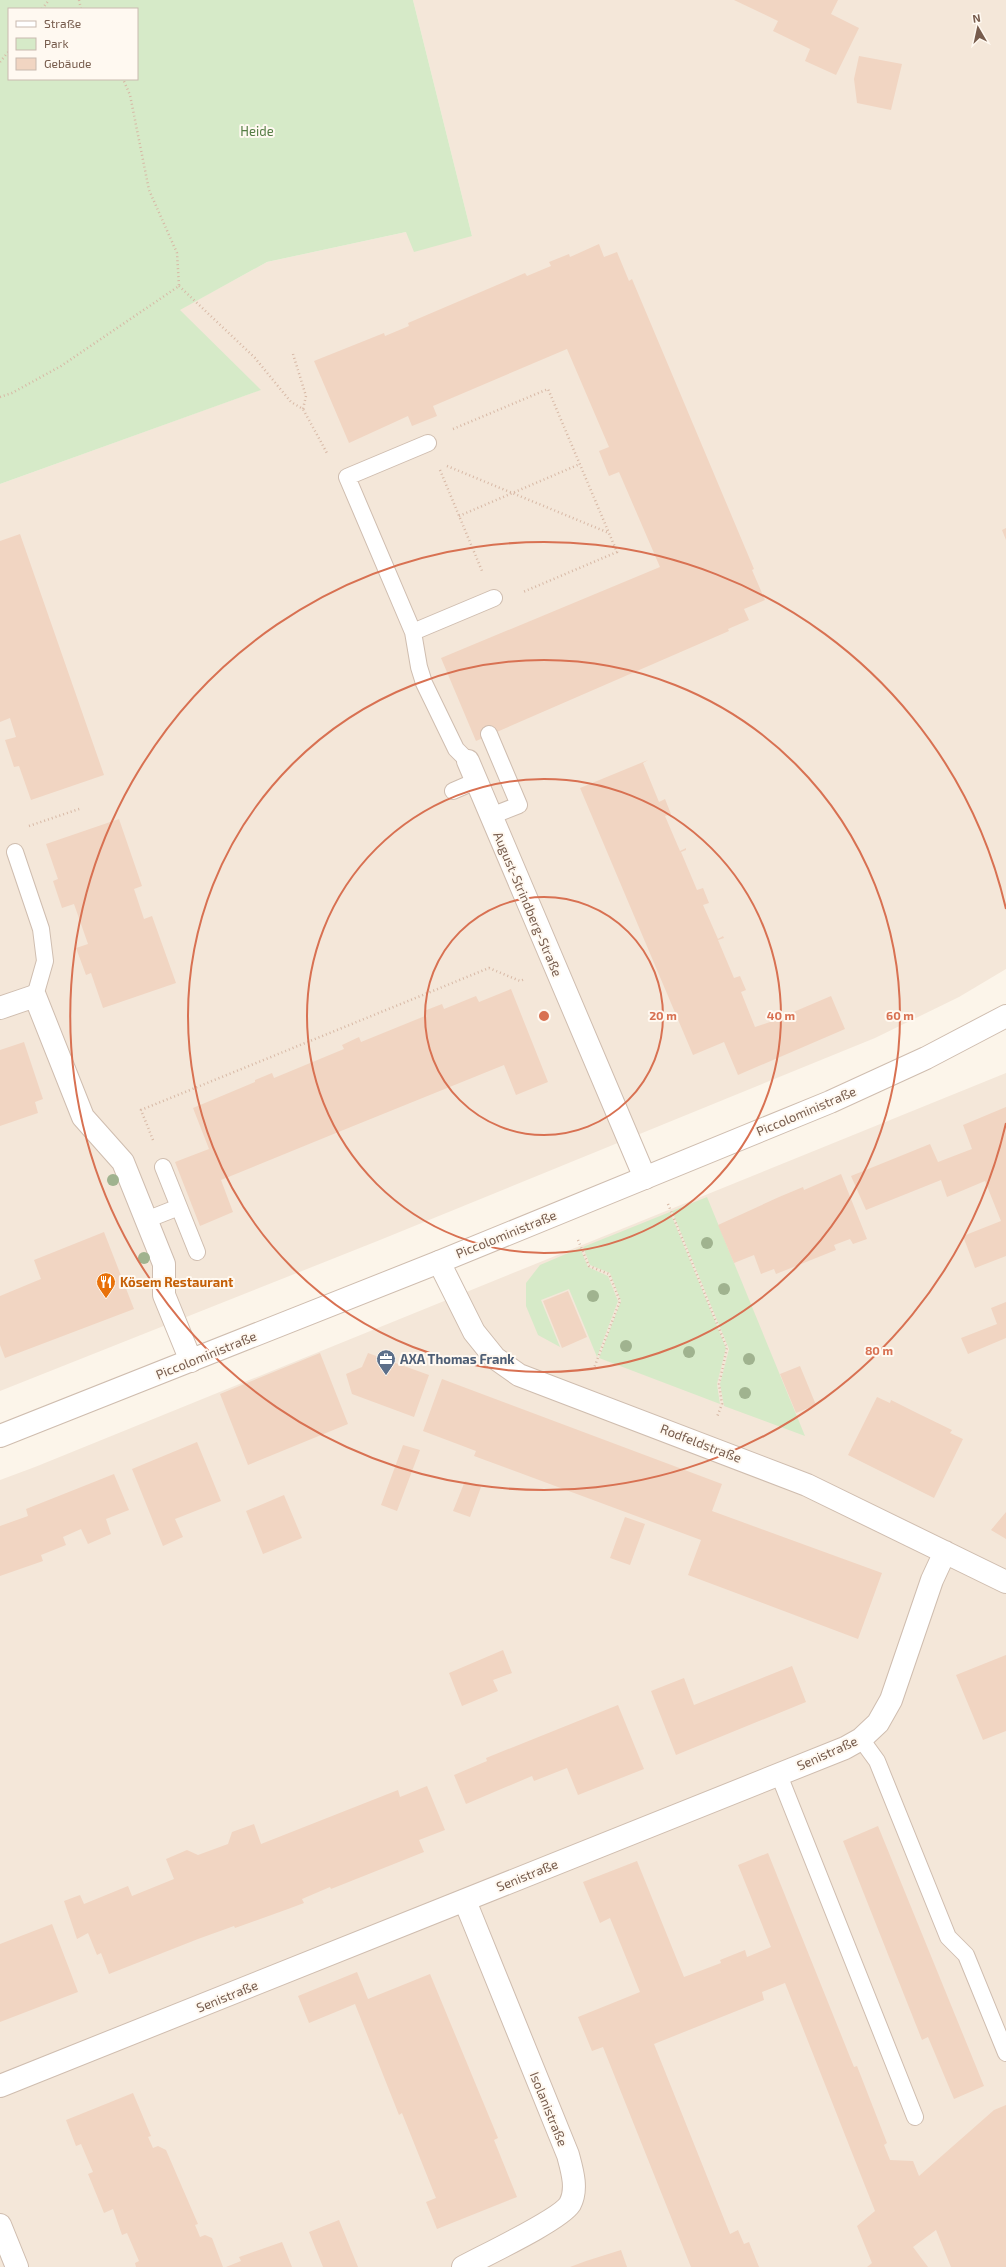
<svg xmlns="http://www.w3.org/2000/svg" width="1006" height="2267" font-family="'Exo 2',sans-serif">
	<rect width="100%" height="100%" fill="#fcf5ea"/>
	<path fill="#f4e7d9" d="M 413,0 L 1006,0 L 1006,969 L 959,997 L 875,1038 L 380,1240 L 0,1391 L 0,484 L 260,390 L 179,310 L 267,262 L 406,232 L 472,236 Z
		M 1006,1073 L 1006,2267 L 0,2267 L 0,1480 L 35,1467 Z"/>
	<path fill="#d6eac8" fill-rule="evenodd" d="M 0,0 L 413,0 L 472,236 L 414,252 L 406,232 L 267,262 L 180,310 L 261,390 L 0,484 ZM 9,9 L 137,9 L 137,79 L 9,79 Z
		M 707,1197 L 805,1436 L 724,1406 L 720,1384 L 729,1349 L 672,1211 Z
		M 670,1212 L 726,1348 L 717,1384 L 720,1404 L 599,1358 L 621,1301 L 610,1273 L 590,1265 L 583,1247 Z
		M 580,1248 L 588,1267 L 608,1276 L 618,1301 L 597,1357 L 569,1289 L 541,1300 L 560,1347 L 538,1335 L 526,1306 L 526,1283 L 540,1265 Z"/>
	<path fill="#f1d5c2" d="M 734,0 L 838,0 L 831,14 L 859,28 L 836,75 L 805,61 L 810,49 L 773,31 L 778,21 Z
		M 859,56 L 902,64 L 891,110 L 857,103 L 854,79 Z
		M 599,244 L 604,257 L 617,252 L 629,281 L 632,279 L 754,569 L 752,570 L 765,600 L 744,609 L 749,620 L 728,629 L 729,631 L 476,741 L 441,658 L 660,567 L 619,472 L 609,476 L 599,451 L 609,447 L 567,349 L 433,406 L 437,416 L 412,426 L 408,416 L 349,443 L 314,361 L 384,333 L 385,336 L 409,326 L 408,323 L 525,273 L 527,276 L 551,266 L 549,262 L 569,254 L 570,257 Z
		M 1006,528 L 1006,540 L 1002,530 Z
		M 20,534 L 104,775 L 31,800 L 19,766 L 14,767 L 5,740 L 16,737 L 10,718 L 0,722 L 0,541 Z
		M 648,760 L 643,763 L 659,802 L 665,799 L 671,814 L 665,816 L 680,851 L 686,848 L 686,850 L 681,852 L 697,890 L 703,888 L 709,903 L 703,905 L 718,939 L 723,936 L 724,938 L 718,940 L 734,978 L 740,976 L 746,990 L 741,992 L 755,1027 L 770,1022 L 831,996 L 845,1029 L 738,1075 L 724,1042 L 693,1055 L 580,788 Z
		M 119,819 L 142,886 L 134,889 L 144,919 L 152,916 L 176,983 L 103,1008 L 91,973 L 86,975 L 76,948 L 88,944 L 74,904 L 62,908 L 53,881 L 58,879 L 46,844 Z
		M 511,989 L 548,1082 L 516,1095 L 504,1065 L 336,1133 L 221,1180 L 233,1212 L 200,1226 L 175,1162 L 209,1149 L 193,1108 L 255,1082 L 255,1080 L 272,1073 L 274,1078 L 344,1049 L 342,1045 L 359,1037 L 361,1042 L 425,1016 L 424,1011 L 442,1004 L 444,1009 L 476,996 L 479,1002 Z
		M 24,1042 L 43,1099 L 35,1102 L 38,1113 L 0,1126 L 0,1050 Z
		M 1006,1107 L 1006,1256 L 975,1268 L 963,1236 L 1001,1221 L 985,1181 L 947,1197 L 941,1180 L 866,1210 L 851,1176 L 930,1144 L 938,1162 L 972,1149 L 963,1125 Z
		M 841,1174 L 867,1239 L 853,1244 L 850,1239 L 834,1245 L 836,1250 L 776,1274 L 774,1269 L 761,1274 L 754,1255 L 734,1263 L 718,1225 L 779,1197 L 803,1187 L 804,1190 Z
		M 104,1232 L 134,1309 L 5,1358 L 0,1345 L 0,1296 L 41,1279 L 34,1260 Z
		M 568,1291 L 587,1337 L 562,1348 L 543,1301 Z
		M 1006,1302 L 1006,1338 L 968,1354 L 961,1338 L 997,1324 L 991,1308 Z
		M 320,1353 L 348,1424 L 248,1465 L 220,1394 Z
		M 368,1353 L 429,1375 L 414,1417 L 352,1394 L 346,1374 L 362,1367 Z
		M 800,1366 L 816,1405 L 796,1413 L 780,1374 Z
		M 442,1379 L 722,1484 L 712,1511 L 882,1573 L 858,1639 L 688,1575 L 701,1540 L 474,1456 L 476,1451 L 423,1431 Z
		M 877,1397 L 890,1403 L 891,1400 L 917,1413 L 952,1430 L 950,1433 L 963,1439 L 934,1498 L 848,1455 Z
		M 197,1442 L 221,1501 L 175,1519 L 183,1537 L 163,1546 L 132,1469 Z
		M 403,1445 L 420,1450 L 397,1511 L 381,1505 Z
		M 114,1474 L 129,1510 L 106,1519 L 111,1534 L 88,1544 L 81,1529 L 63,1537 L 66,1545 L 41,1555 L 43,1561 L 0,1576 L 0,1526 L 28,1516 L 26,1509 Z
		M 465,1481 L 481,1487 L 470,1517 L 453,1511 Z
		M 284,1495 L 302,1538 L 263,1554 L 246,1511 Z
		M 1006,1512 L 1006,1539 L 991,1530 Z
		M 625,1517 L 645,1524 L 630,1565 L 610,1558 Z
		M 503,1650 L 512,1673 L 493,1680 L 498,1691 L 462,1706 L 449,1673 Z
		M 1006,1655 L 1006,1731 L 983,1740 L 956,1675 Z
		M 792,1666 L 806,1702 L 676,1755 L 651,1691 L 684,1678 L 694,1705 Z
		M 618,1705 L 644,1769 L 578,1795 L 567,1768 L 534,1781 L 532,1776 L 466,1804 L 454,1775 L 487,1761 L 486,1758 Z
		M 427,1786 L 445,1830 L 419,1840 L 424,1852 L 331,1889 L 330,1887 L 302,1899 L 304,1903 L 288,1909 L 235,1928 L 234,1926 L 198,1939 L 109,1974 L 101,1953 L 97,1955 L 88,1933 L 77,1939 L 64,1901 L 80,1895 L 84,1904 L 128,1886 L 132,1896 L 174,1879 L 166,1859 L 187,1850 L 198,1855 L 228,1844 L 232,1832 L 254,1824 L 261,1844 L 398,1790 L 400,1797 Z
		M 878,1826 L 984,2086 L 954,2099 L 928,2037 L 922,2040 L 843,1841 Z
		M 768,1853 L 854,2067 L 857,2066 L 887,2143 L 884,2145 L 890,2160 L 913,2161 L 919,2176 L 994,2110 L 1006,2105 L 1006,2267 L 951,2267 L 936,2230 L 913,2247 L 928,2267 L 867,2267 L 872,2263 L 857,2226 L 875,2211 L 785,1983 L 762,1992 L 764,2000 L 654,2044 L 730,2234 L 738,2230 L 744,2244 L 749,2242 L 759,2267 L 691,2267 L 603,2047 L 592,2051 L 578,2017 L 640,1992 L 610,1918 L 600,1923 L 583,1882 L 637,1861 L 684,1977 L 721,1963 L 720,1960 L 745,1950 L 747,1957 L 771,1947 L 738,1865 Z
		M 52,1924 L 78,1992 L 0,2022 L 0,1944 Z
		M 357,1972 L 368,1999 L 430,1974 L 498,2138 L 494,2140 L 517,2197 L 437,2229 L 426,2202 L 436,2198 L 402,2113 L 399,2115 L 355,2004 L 309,2023 L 298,1996 Z
		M 133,2093 L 151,2136 L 148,2137 L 153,2148 L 158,2146 L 166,2150 L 198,2224 L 195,2225 L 200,2237 L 205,2235 L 212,2238 L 223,2267 L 136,2267 L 135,2263 L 139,2261 L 127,2233 L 122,2235 L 113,2209 L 104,2213 L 88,2174 L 93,2172 L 81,2144 L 76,2146 L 66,2120 Z
		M 339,2220 L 358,2267 L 323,2267 L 309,2232 Z
		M 282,2242 L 292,2267 L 226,2267 L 241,2261 L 239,2257 Z
		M 621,2250 L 627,2267 L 570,2267 L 586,2261 Z"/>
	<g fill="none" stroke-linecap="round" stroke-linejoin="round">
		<g stroke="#cfbdaf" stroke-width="18">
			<path id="service" d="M 428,443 L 347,477 L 413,632 L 419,667 L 424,683 L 456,749 L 468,761
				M 413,632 L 494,598
				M 489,734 L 519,805 L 491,816
				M 453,791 L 476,781
				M 15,852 L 41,929 L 45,961 L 35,996
				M 163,1167 L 197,1252
				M 146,1220 L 179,1207
				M 861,1739 L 877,1761 L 948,1937 L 966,1955 L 1006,2053
				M 779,1775 L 915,2117"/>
		</g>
		<g stroke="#cfbdaf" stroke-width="24">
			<path id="minor" d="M 468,761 L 645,1178
				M 0,1008 L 35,996 L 83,1117 L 123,1162 L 164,1264 L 164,1295 L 191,1361
				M 439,1262 L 474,1332 L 495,1358 L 519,1375 L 807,1485 L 1006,1582
				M 0,2086 L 845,1748 L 861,1739 L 878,1723 L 891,1700 L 932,1580 L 945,1552
				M 0,2225 L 17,2267
				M 463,2267 C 483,2256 560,2220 570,2204 C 578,2189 572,2170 568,2155 L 465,1901"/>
		</g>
		<g stroke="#cfbdaf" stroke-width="24">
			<path id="tertiary" d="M 0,1436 L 439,1262 L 830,1102 L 926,1058 L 1006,1016"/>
		</g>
		<path stroke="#d7b8a5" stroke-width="2.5" stroke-dasharray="1 3" stroke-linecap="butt" d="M 79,0 L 81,9
			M 42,9 L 49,0
			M 0,62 L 9,51
			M 179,286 L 255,358 L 291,402 L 303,409 L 328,455
			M 293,354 L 306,396 L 303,409
			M 0,397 L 12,393 L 61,366 L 179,286 L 177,253 L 149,190 L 130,95 L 123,79
			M 453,429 L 548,389 L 617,552 L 523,592
			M 447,466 L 609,533
			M 440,470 L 482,571
			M 459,516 L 580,464
			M 29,826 L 82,808
			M 153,1140 L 141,1110 L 489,968 L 520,981 L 525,979
			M 668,1204 L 727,1348 L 719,1384 L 722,1404 L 717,1417
			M 578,1240 L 589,1266 L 609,1274 L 620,1301 L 594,1368"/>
		<use href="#service" stroke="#fff" stroke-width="16"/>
		<use href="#minor" stroke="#fff" stroke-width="22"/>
		<use href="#tertiary" stroke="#fff" stroke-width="22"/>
	</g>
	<g fill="#a0b38f">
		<circle cx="113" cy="1180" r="6"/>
		<circle cx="707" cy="1243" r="6"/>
		<circle cx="144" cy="1258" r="6"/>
		<circle cx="724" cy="1289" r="6"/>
		<circle cx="593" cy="1296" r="6"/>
		<circle cx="626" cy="1346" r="6"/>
		<circle cx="689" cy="1352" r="6"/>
		<circle cx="749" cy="1359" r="6"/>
		<circle cx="745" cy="1393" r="6"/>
	</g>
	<g fill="none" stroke="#d87152" stroke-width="2">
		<circle cx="544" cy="1016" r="119"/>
		<circle cx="544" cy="1016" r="237"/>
		<circle cx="544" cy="1016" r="356"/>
		<path d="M1006 1123A474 474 0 1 1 1006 909"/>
	</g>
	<defs>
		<g id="restaurant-pin" transform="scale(1)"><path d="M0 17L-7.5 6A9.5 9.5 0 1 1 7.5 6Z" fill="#e8710a" stroke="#fff9f1"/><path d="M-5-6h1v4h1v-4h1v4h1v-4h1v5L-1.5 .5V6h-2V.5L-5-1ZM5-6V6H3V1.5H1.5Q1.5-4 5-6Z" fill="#fff"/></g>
		<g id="office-pin" transform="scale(1)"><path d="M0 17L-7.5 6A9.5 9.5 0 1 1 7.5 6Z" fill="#5c6f8a" stroke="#fff9f1"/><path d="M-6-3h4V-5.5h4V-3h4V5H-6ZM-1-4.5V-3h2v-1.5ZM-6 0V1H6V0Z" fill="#fff"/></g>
	</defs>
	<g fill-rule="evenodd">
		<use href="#restaurant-pin" x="106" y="1282"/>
		<use href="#office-pin" x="386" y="1359"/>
	</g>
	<g text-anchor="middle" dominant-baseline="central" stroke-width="4" stroke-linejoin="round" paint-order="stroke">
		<g font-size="13" fill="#557d45" stroke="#fff9f1">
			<text x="257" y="131">Heide</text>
		</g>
		<g font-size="13" fill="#775c4d" stroke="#fff9f1">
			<text transform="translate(528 904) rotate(67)">August-Strindberg-Straße</text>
			<text transform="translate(806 1111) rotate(-23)">Piccoloministraße</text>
			<text transform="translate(506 1234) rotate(-22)">Piccoloministraße</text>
			<text transform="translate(206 1355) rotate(-22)">Piccoloministraße</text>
			<text transform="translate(701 1443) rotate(21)">Rodfeldstraße</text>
			<text transform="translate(827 1753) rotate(-24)">Senistraße</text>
			<text transform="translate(527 1875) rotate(-22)">Senistraße</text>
			<text transform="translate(227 1996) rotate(-22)">Senistraße</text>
			<text transform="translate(549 2109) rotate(68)">Isolanistraße</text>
		</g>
		<g font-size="13" font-weight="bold" fill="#c56008" stroke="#fff9f1" text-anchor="start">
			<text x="120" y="1282">Kösem Restaurant</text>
		</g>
		<g font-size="13" font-weight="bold" fill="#4e5e75" stroke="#fff9f1" text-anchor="start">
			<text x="400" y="1359">AXA Thomas Frank</text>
		</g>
	</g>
	<circle cx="544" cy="1016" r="6" fill="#d87152" stroke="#fff9f1" stroke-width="2"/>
	<g font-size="12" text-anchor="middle" font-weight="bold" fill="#d87152" stroke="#fff9f1" stroke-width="4" stroke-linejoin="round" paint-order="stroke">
		<text x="663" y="1020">20 m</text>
		<text x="781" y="1020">40 m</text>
		<text x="900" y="1020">60 m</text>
		<text x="879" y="1355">80 m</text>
	</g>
	<rect x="8" y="8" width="130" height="72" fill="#fff9f1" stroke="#c9baaf"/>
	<rect x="16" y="21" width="20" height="6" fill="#ffffff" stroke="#c9baaf"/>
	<text x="44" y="28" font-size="12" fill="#775c4d">Straße</text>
	<rect x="16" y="38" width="20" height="12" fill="#d6eac8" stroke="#c9baaf"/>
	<text x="44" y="48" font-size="12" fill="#775c4d">Park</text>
	<rect x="16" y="58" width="20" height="12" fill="#f1d5c2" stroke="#c9baaf"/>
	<text x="44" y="68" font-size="12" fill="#775c4d">Gebäude</text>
	<g transform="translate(978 28) rotate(351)" stroke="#fff9f1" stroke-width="3" paint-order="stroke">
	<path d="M0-3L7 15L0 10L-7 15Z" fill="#775c4d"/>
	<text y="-6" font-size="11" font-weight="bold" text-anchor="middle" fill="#775c4d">N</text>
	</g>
</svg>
